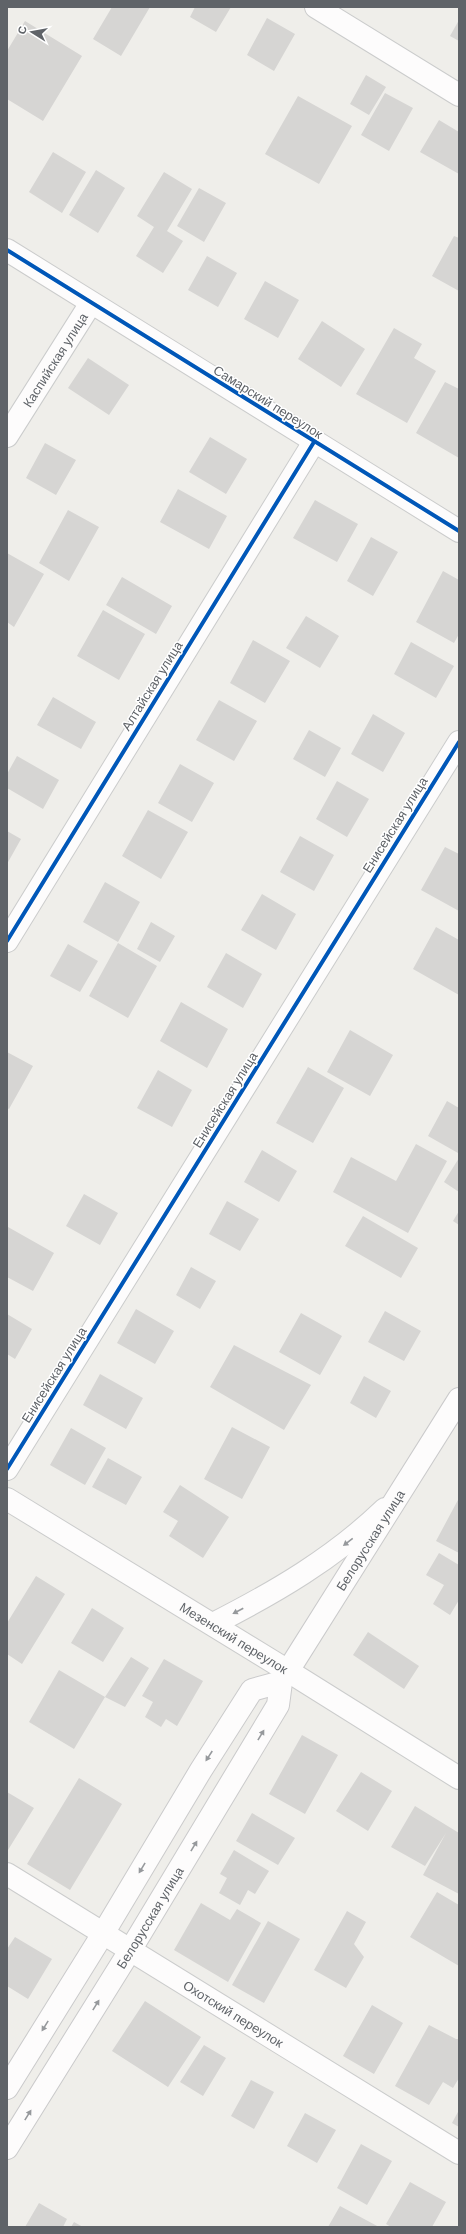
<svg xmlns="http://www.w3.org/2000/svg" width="466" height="2234" font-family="'DM Sans',sans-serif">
	<rect width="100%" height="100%" fill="#efeeea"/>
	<path fill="#d6d5d3" d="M 112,7 L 150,7 L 121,56 L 93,39 Z
		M 195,7 L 231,7 L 216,32 L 190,17 Z
		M 267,18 L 295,34 L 274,71 L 247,55 Z
		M 459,20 L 459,41 L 450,36 Z
		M 25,21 L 82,56 L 43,121 L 7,99 L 7,51 Z
		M 366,75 L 386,87 L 369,115 L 350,104 Z
		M 385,93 L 413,108 L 389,151 L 361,135 Z
		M 298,96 L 352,126 L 319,184 L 265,154 Z
		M 439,120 L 459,132 L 459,174 L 420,152 Z
		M 53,152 L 86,172 L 62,213 L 29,192 Z
		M 96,170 L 125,188 L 98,233 L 69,215 Z
		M 164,172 L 192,189 L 167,231 L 183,241 L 163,273 L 136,256 L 154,227 L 137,216 Z
		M 199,188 L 226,203 L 204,242 L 177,226 Z
		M 454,236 L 459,238 L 459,291 L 432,276 Z
		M 207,256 L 237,273 L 218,307 L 188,290 Z
		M 265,281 L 299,300 L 278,338 L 244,319 Z
		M 322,321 L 365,349 L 341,387 L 298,359 Z
		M 394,328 L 422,344 L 414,358 L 436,371 L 407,423 L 356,394 Z
		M 88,358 L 129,385 L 109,415 L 68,388 Z
		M 445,382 L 459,389 L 459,458 L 416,433 Z
		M 210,437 L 247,459 L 226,494 L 189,472 Z
		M 45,443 L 76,460 L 56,495 L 26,478 Z
		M 178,489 L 227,516 L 209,549 L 160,522 Z
		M 315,500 L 358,524 L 337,562 L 293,538 Z
		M 68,510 L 99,527 L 69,581 L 39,563 Z
		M 371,537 L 398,552 L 373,596 L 347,581 Z
		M 7,553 L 44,574 L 14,627 L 7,622 Z
		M 443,571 L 459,580 L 459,634 L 454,643 L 416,622 Z
		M 122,577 L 172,606 L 156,634 L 106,605 Z
		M 103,610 L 145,634 L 119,680 L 77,656 Z
		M 306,616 L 339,636 L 320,668 L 286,648 Z
		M 253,640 L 290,661 L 265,703 L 230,683 Z
		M 411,642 L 454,666 L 436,698 L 394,674 Z
		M 53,697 L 96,722 L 81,749 L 37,725 Z
		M 219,700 L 257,721 L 234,761 L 196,740 Z
		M 373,714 L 405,733 L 383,772 L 351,754 Z
		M 309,730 L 341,748 L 325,777 L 293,759 Z
		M 17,756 L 59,780 L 43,809 L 7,788 L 7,774 Z
		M 180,764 L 214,783 L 192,822 L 158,803 Z
		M 337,781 L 369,799 L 347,837 L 316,819 Z
		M 148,810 L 188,832 L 161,879 L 122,856 Z
		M 7,831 L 21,839 L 7,864 Z
		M 300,836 L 334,855 L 314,891 L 280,872 Z
		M 445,847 L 459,854 L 459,911 L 421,890 Z
		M 105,882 L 140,902 L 118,942 L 83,922 Z
		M 262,894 L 296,914 L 276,950 L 241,930 Z
		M 151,922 L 175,936 L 160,962 L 137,949 Z
		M 436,927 L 459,940 L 459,995 L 413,969 Z
		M 118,943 L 157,966 L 128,1018 L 89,996 Z
		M 68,944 L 98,961 L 80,992 L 50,976 Z
		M 226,953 L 262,974 L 243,1008 L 207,987 Z
		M 181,1002 L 228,1029 L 207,1068 L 160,1041 Z
		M 350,1030 L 393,1055 L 370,1096 L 327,1072 Z
		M 7,1052 L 33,1066 L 9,1109 L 7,1108 Z
		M 308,1067 L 344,1088 L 313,1143 L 276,1123 Z
		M 158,1070 L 192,1090 L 172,1127 L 137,1108 Z
		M 447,1101 L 459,1108 L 458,1153 L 428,1136 Z
		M 416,1144 L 447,1161 L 408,1233 L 333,1192 L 351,1157 L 396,1181 Z
		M 262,1150 L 297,1171 L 279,1202 L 244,1182 Z
		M 459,1158 L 459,1192 L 444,1182 Z
		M 84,1194 L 118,1213 L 100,1245 L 66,1226 Z
		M 227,1201 L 259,1219 L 240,1251 L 209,1234 Z
		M 459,1211 L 459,1225 L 453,1221 Z
		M 363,1216 L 418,1248 L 401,1278 L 345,1246 Z
		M 8,1227 L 54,1253 L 33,1291 L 7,1277 Z
		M 191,1267 L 216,1281 L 200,1309 L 176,1295 Z
		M 136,1309 L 174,1331 L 155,1364 L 117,1343 Z
		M 385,1311 L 421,1331 L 404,1361 L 368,1342 Z
		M 301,1313 L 342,1336 L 320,1375 L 279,1352 Z
		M 7,1314 L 32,1329 L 15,1359 L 7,1354 Z
		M 234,1345 L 311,1385 L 284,1430 L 210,1387 Z
		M 100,1374 L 143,1398 L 126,1429 L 83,1405 Z
		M 364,1376 L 391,1391 L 376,1418 L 350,1403 Z
		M 232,1427 L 270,1447 L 242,1499 L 204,1479 Z
		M 71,1428 L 106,1448 L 85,1485 L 50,1465 Z
		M 108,1458 L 142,1477 L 126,1505 L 92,1487 Z
		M 180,1485 L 229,1517 L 203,1558 L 169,1536 L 178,1521 L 163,1512 Z
		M 459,1498 L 459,1553 L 436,1541 Z
		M 439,1553 L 459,1565 L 459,1600 L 450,1615 L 433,1604 L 444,1585 L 426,1575 Z
		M 36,1576 L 65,1594 L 22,1664 L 7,1654 L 7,1623 Z
		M 92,1608 L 124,1628 L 103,1662 L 71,1643 Z
		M 368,1632 L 419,1666 L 404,1689 L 353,1655 Z
		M 131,1657 L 149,1668 L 125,1707 L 105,1697 Z
		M 164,1659 L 203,1681 L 177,1726 L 166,1719 L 161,1727 L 145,1717 L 153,1702 L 142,1696 Z
		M 59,1670 L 105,1697 L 74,1749 L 29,1722 Z
		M 302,1735 L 338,1755 L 305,1814 L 269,1794 Z
		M 361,1772 L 392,1791 L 368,1831 L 336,1811 Z
		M 79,1778 L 122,1804 L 70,1890 L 27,1864 Z
		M 7,1792 L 34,1808 L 8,1850 L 7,1849 Z
		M 415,1806 L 459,1833 L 459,1894 L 423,1875 L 446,1833 L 425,1866 L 391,1847 Z
		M 252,1813 L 295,1838 L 278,1865 L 236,1841 Z
		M 234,1850 L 269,1871 L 255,1894 L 248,1890 L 240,1905 L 219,1893 L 227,1878 L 220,1874 Z
		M 437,1892 L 459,1905 L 459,1966 L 410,1937 Z
		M 201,1903 L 230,1920 L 237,1909 L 261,1923 L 228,1982 L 174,1950 Z
		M 347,1911 L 366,1922 L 354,1944 L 364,1957 L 346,1988 L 314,1970 Z
		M 268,1921 L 300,1939 L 264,2003 L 232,1985 Z
		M 15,1937 L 52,1959 L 28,1999 L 7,1986 L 7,1949 Z
		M 145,2001 L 201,2037 L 168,2087 L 112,2051 Z
		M 372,2005 L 403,2023 L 374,2074 L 343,2056 Z
		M 429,2025 L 456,2039 L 459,2039 L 459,2078 L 453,2088 L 443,2082 L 429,2105 L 395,2086 Z
		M 204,2045 L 226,2058 L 203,2096 L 180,2082 Z
		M 251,2080 L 274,2092 L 254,2129 L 231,2116 Z
		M 459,2110 L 459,2127 L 452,2123 Z
		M 305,2113 L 336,2130 L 317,2163 L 287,2146 Z
		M 361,2144 L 392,2161 L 367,2205 L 337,2188 Z
		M 410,2182 L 446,2202 L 432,2227 L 391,2227 L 386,2224 Z
		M 39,2203 L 67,2219 L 63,2227 L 25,2227 Z
		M 340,2206 L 379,2227 L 328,2227 Z
		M 74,2222 L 83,2227 L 71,2227 Z"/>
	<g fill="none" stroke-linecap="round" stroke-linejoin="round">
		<g stroke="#cbcccc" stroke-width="24">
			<g id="minor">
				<path d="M 316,7 L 459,95"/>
				<path d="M 7,250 L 459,531"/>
				<path id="s1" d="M 7,436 L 91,303"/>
				<path d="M 7,941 L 314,442"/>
				<path d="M 7,1469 L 459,742"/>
				<path d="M 288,1671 L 459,1778"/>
				<path id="s2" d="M 7,1874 L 459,2153"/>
			</g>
		</g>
		<g stroke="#cbcccc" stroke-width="24">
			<g id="tertiary">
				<path id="s3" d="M 7,1499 L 288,1671"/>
				<path d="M 213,1624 C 276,1592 334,1558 385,1509"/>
			</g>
		</g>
		<g stroke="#cacacb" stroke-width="24">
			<g id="secondary">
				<path d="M 7,2088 L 104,1932 L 201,1770 L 252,1690 L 281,1682"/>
				<path id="s4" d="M 7,2148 L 131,1949 L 278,1705 L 281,1682 L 459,1399"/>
			</g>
		</g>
		<use href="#minor" stroke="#fdfcfc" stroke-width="22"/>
		<use href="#tertiary" stroke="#fdfcfc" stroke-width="22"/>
		<use href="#secondary" stroke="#fdfcfc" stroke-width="22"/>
		<g stroke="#fff" stroke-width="6">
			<path id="cycleway" d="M 7,250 L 459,531
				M 7,941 L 314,442
				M 7,1469 L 459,742"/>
		</g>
		<use href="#cycleway" stroke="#0057b8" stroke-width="4"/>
	</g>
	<defs><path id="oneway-solid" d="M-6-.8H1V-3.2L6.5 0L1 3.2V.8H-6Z"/></defs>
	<g fill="#96999c">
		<use href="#oneway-solid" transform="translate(348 1542) rotate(142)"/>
		<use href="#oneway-solid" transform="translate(238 1611) rotate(152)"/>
		<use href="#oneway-solid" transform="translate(261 1735) rotate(-59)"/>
		<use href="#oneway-solid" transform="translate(209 1756) rotate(123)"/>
		<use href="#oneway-solid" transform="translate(194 1846) rotate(-59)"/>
		<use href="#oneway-solid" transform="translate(142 1868) rotate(121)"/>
		<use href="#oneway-solid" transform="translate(96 2005) rotate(-58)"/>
		<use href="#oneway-solid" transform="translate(45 2026) rotate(122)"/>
		<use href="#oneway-solid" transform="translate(28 2115) rotate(-58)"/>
	</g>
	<g text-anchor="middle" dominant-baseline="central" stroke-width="3" stroke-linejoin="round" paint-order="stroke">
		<g font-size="13" fill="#5f6368" stroke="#fff">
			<text stroke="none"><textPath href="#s1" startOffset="90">Каспийская улица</textPath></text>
			<text transform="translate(268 402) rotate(32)">Самарский переулок</text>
			<text transform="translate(152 686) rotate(-58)">Алтайская улица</text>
			<text transform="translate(395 825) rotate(-58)">Енисейская улица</text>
			<text transform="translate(225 1100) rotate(-58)">Енисейская улица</text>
			<text transform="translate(54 1375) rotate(-58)">Енисейская улица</text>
			<text stroke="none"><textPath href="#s4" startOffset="710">Белорусская улица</textPath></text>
			<text stroke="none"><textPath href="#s3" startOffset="266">Мезенский переулок</textPath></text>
			<text stroke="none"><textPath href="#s4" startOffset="271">Белорусская улица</textPath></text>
			<text stroke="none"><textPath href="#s2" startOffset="266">Охотский переулок</textPath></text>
		</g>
	</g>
	<rect width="466" height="2234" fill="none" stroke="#5f6368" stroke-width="16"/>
	<g transform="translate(32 32) rotate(281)" stroke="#ffffff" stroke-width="3" paint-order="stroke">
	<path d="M0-3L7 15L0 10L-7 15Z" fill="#5f6368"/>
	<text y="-6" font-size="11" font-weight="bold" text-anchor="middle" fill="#5f6368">С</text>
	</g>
</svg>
